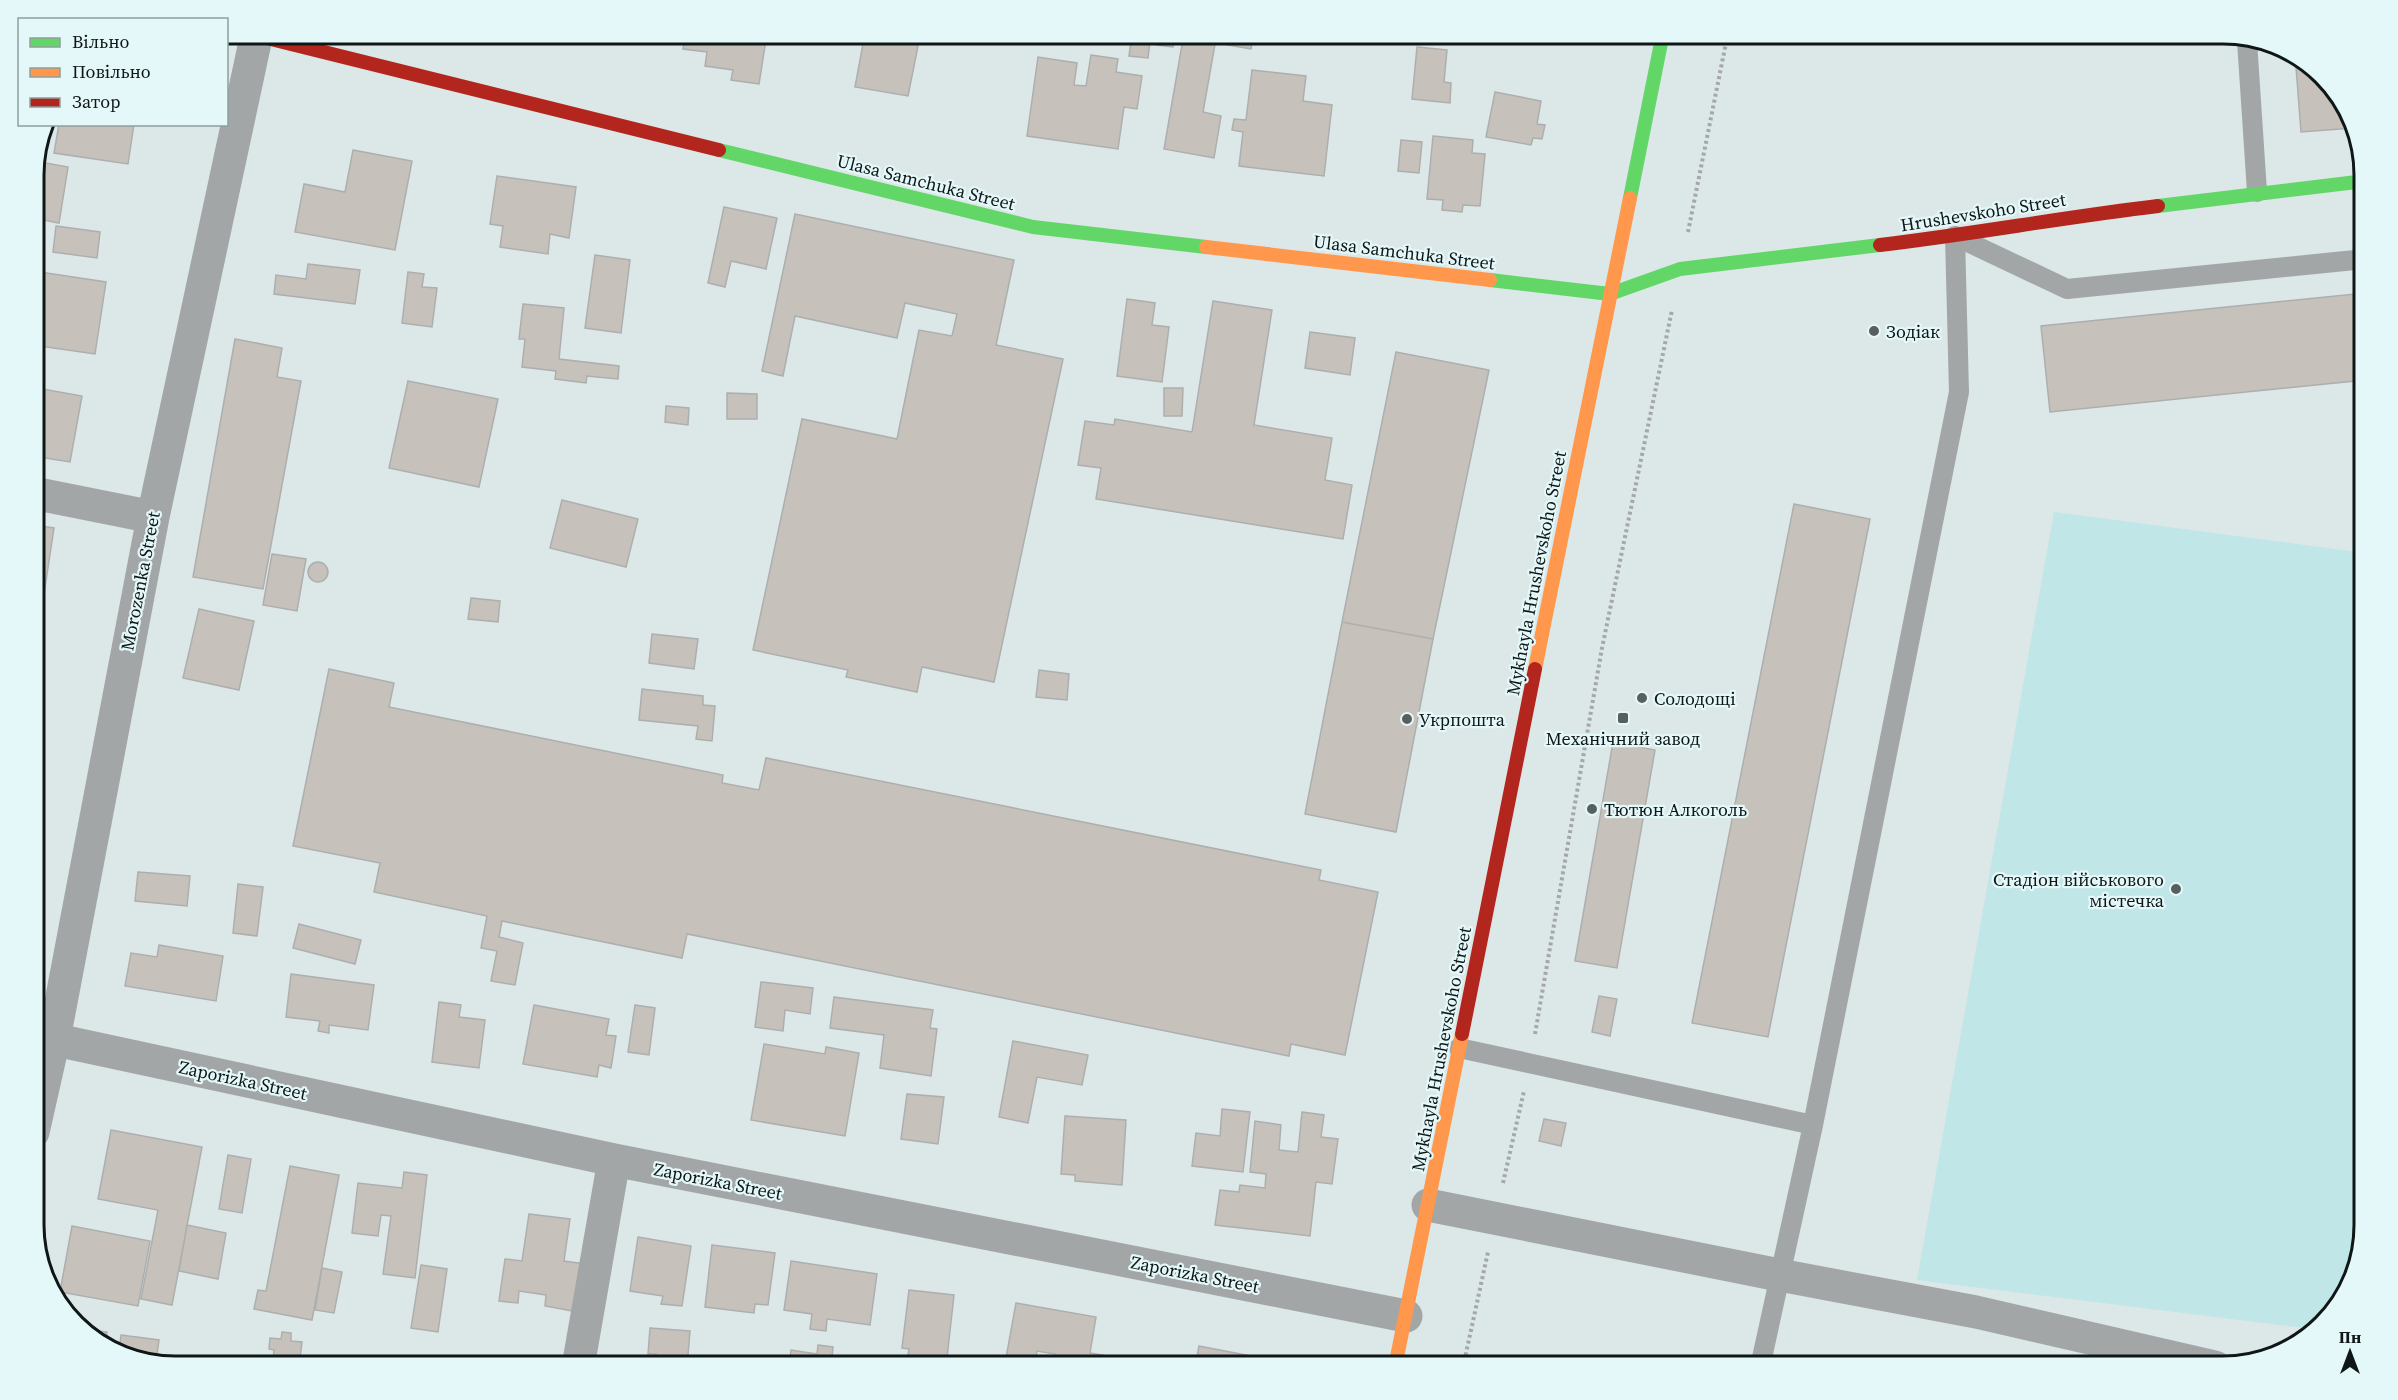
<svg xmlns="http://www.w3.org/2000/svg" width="2398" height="1400" font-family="'Source Serif 4',serif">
	<rect width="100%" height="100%" fill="#dce7e7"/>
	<path fill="#c0e6e7" d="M 2054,512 L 2365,553 L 2365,1226 L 2346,1296 L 2313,1329 L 1917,1280 Z"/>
	<path fill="#c7c1bb" stroke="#adafae" stroke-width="1.5" d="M 685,33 L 767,33 L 759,84 L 731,80 L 733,70 L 705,66 L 707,52 L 683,49 Z
		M 865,33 L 919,41 L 908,96 L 855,87 Z
		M 1132,33 L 1151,33 L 1148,58 L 1129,56 Z
		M 1159,33 L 1175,33 L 1173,47 L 1157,45 Z
		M 1184,33 L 1217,33 L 1203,112 L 1221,116 L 1214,158 L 1164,149 Z
		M 1229,33 L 1254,33 L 1251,49 L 1227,45 Z
		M 1337,33 L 1386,33 L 1385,38 Z
		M 1487,33 L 1513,33 L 1512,38 Z
		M 1417,47 L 1447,50 L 1444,82 L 1451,83 L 1450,103 L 1412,99 Z
		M 1091,55 L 1118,59 L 1116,72 L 1142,76 L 1137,109 L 1124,107 L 1118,149 L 1027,136 L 1038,57 L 1077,63 L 1074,85 L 1086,86 Z
		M 2308,66 L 2346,104 L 2353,128 L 2301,132 L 2296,67 Z
		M 1252,70 L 1306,76 L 1303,101 L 1332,105 L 1324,176 L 1239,166 L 1243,132 L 1232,130 L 1234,119 L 1246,120 Z
		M 1495,92 L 1541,101 L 1537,124 L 1545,125 L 1542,139 L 1533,138 L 1531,145 L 1486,137 Z
		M 59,124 L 134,124 L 128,164 L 54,153 Z
		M 1433,136 L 1473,140 L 1472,153 L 1485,154 L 1480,206 L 1463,205 L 1462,212 L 1442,210 L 1443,200 L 1427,199 Z
		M 1401,140 L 1422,142 L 1419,173 L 1398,171 Z
		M 353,150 L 412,161 L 395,250 L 295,232 L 304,184 L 345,192 Z
		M 35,161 L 68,167 L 59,223 L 33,218 Z
		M 497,176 L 576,187 L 569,238 L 550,234 L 548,254 L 500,247 L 503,226 L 490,224 Z
		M 724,207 L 777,218 L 766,269 L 731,261 L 725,287 L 708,283 Z
		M 795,214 L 1014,260 L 996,345 L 1063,359 L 994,682 L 922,667 L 917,692 L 846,677 L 848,670 L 753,650 L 802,419 L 897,439 L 919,330 L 952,336 L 957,314 L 905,303 L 897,338 L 795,316 L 783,376 L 762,371 Z
		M 56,226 L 100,232 L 97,258 L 53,252 Z
		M 595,255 L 630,260 L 621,333 L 585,328 Z
		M 308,264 L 360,270 L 355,304 L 274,294 L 276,275 L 306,279 Z
		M 33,271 L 106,282 L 95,354 L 33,345 Z
		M 408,272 L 424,274 L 422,287 L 437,288 L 432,327 L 402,323 Z
		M 2365,293 L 2365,380 L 2050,412 L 2041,326 Z
		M 1127,299 L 1155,303 L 1152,325 L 1169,327 L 1162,382 L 1117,376 Z
		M 1213,301 L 1272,310 L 1254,425 L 1332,438 L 1325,480 L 1352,485 L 1343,539 L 1096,499 L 1101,468 L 1078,465 L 1085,421 L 1114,425 L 1115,419 L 1192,432 Z
		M 523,304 L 564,308 L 559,359 L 619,366 L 618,379 L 587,376 L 586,383 L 555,379 L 556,371 L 522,367 L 525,339 L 519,339 Z
		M 1310,332 L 1355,338 L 1350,375 L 1305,368 Z
		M 235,339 L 282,348 L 277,377 L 301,381 L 263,589 L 193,577 Z
		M 1396,352 L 1489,370 L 1433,639 L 1342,622 Z
		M 33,370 L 40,371 L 37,388 L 82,396 L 70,462 L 33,456 Z
		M 408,381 L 498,399 L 479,487 L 389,468 Z
		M 1164,388 L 1183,388 L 1182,416 L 1164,416 Z
		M 727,393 L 757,394 L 757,419 L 727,419 Z
		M 666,406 L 689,408 L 688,425 L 665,422 Z
		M 562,500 L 638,519 L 626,567 L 550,548 Z
		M 1794,504 L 1870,519 L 1768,1037 L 1692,1023 Z
		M 33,525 L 54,528 L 42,607 L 33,605 Z
		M 272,554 L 306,559 L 297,611 L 263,605 Z
		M308 572a10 10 0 1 1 20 0a10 10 0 1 1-20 0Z
		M 471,598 L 500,601 L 498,622 L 468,619 Z
		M 199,609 L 254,621 L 239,690 L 183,678 Z
		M 1342,622 L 1433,639 L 1396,832 L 1305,814 Z
		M 652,634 L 698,639 L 694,669 L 649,663 Z
		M 329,669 L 394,683 L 389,707 L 723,775 L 722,783 L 759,790 L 766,758 L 1321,870 L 1319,880 L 1378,892 L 1345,1055 L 1291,1044 L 1289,1056 L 687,934 L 682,958 L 502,921 L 499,937 L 523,943 L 515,985 L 491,981 L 497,951 L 481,948 L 487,916 L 374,892 L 380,863 L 293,846 Z
		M 1039,670 L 1069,674 L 1067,700 L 1036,697 Z
		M 642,689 L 703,696 L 703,705 L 715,706 L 712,741 L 696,739 L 698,726 L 639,720 Z
		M 1613,742 L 1655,750 L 1617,968 L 1575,961 Z
		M 138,872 L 190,876 L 187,906 L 135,901 Z
		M 238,884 L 263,887 L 257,936 L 233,933 Z
		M 299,924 L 361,940 L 355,964 L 293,948 Z
		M 159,945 L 223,956 L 216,1001 L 125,986 L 131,953 L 157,957 Z
		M 291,974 L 374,985 L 368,1030 L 329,1025 L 329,1033 L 318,1031 L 320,1021 L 286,1017 Z
		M 761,982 L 813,988 L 810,1014 L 785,1010 L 783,1031 L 755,1027 Z
		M 1599,996 L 1617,999 L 1610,1036 L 1592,1032 Z
		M 834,997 L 933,1010 L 930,1028 L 937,1029 L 931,1076 L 880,1068 L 884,1035 L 830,1028 Z
		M 439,1002 L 461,1005 L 459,1017 L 485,1020 L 479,1068 L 432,1062 Z
		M 534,1005 L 609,1019 L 606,1035 L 616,1036 L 611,1068 L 599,1065 L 597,1077 L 523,1064 Z
		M 635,1005 L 655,1008 L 649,1055 L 628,1052 Z
		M 1013,1041 L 1088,1055 L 1082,1085 L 1037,1077 L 1028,1123 L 999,1117 Z
		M 764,1044 L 825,1054 L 826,1047 L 859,1053 L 845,1136 L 751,1120 Z
		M 907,1094 L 944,1097 L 938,1144 L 901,1139 Z
		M 1222,1109 L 1250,1112 L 1243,1172 L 1192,1166 L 1196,1133 L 1220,1136 Z
		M 1302,1112 L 1324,1115 L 1321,1137 L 1338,1139 L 1332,1184 L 1316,1182 L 1310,1236 L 1215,1225 L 1220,1190 L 1239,1192 L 1240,1185 L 1265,1188 L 1266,1174 L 1250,1172 L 1255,1121 L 1281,1125 L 1279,1150 L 1298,1152 Z
		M 1065,1116 L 1126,1120 L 1122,1185 L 1075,1181 L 1075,1175 L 1061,1174 Z
		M 1544,1119 L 1566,1123 L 1561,1146 L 1539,1141 Z
		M 111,1130 L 202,1147 L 172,1305 L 141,1299 L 158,1210 L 98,1199 Z
		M 228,1155 L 251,1159 L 242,1213 L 219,1209 Z
		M 290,1166 L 339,1175 L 312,1320 L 254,1309 L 258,1290 L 266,1291 Z
		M 404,1172 L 427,1175 L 415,1278 L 383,1274 L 391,1216 L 381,1215 L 378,1236 L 352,1233 L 358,1183 L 402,1188 Z
		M 529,1214 L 570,1219 L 564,1261 L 585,1264 L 578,1312 L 545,1306 L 546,1295 L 519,1291 L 518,1303 L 499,1301 L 505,1259 L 522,1261 Z
		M 187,1225 L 226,1233 L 218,1279 L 179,1271 Z
		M 72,1226 L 150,1241 L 138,1306 L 60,1292 Z
		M 638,1237 L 691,1246 L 682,1306 L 661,1304 L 663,1296 L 630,1291 Z
		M 712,1245 L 775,1253 L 768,1305 L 755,1304 L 754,1313 L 705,1307 Z
		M 791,1261 L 877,1274 L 870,1325 L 827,1319 L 826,1331 L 810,1329 L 812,1314 L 784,1310 Z
		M 421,1265 L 447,1269 L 438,1332 L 411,1328 Z
		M 322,1268 L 342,1272 L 334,1313 L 315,1310 Z
		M 909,1290 L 954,1295 L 946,1367 L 906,1367 L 909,1349 L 902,1348 Z
		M 1016,1303 L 1096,1317 L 1090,1353 L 1103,1355 L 1100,1367 L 1053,1367 L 1055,1354 L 1037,1351 L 1035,1363 L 1006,1358 Z
		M 650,1328 L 690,1331 L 687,1367 L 655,1367 L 656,1354 L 648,1354 Z
		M 85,1330 L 107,1332 L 105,1348 L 104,1348 Z
		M 282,1332 L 291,1333 L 291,1341 L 302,1342 L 299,1367 L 272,1367 L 274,1350 L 269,1349 L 270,1338 L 281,1339 Z
		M 121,1335 L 159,1340 L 156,1362 L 119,1352 Z
		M 818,1345 L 833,1347 L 832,1357 L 853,1360 L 852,1367 L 789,1367 L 791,1350 L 817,1354 Z
		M 1199,1346 L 1282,1362 L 1281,1367 L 1195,1367 Z
		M 1845,1357 L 1884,1367 L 1842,1367 Z
		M 977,1361 L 1033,1366 L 977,1367 Z"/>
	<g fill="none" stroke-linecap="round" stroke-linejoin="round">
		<path stroke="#a4a8a8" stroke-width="4" stroke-dasharray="3 3" stroke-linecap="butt" d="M 1688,232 L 1728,33
			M 1535,1034 L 1602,648 L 1672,310
			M 1503,1183 L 1524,1091
			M 1463,1367 L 1488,1252"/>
		<path stroke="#a3a6a6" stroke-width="20" d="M 2251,40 L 2247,41 L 2257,192
			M 1459,1048 L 1813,1125
			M 1760,1367 L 1813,1125 L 1959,392 L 1955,236 L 2067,289 L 2365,259"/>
		<path stroke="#a3a6a6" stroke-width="33" d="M 33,493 L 153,517
			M 33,1035 L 614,1160 L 1406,1316
			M 33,1132 L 54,1039 L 153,517 L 257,33
			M 1428,1205 L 1779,1275 L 1976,1312 L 2215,1367
			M 578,1367 L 614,1160"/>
		<path stroke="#63d668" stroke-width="14" d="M 719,150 L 1033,227 L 1206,247
			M 1630,198 L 1663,33
			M 2158,206 L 2365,181
			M 1490,280 L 1610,294 L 1680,269 L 1880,245"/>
		<path stroke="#ff974d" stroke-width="14" d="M 1206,247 L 1490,280
			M 1535,669 L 1630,198
			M 1395,1367 L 1462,1034"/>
		<path stroke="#b3261e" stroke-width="14" d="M 247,33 L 719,150
			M 1880,245 C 1973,234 2065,217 2158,206
			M 1462,1034 L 1535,669"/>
	</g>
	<g fill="#575f5f" stroke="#e5f8f9" stroke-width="2">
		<circle cx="1874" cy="331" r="6"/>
		<circle cx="1642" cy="698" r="6"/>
		<rect x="1617" y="712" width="12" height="12" rx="3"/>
		<circle cx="1407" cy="719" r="6"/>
		<circle cx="1592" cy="809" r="6"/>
		<circle cx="2176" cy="889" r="6"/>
	</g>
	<g text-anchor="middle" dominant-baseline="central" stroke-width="4.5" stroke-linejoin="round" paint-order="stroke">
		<g font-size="18" fill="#0f1616" stroke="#e5f8f9">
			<text transform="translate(926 182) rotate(14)">Ulasa Samchuka Street</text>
			<text transform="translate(1983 212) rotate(-9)">Hrushevskoho Street</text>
			<text transform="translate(1404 252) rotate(7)">Ulasa Samchuka Street</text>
			<text transform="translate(1536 573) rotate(-79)">Mykhayla Hrushevskoho Street</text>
			<text transform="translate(140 581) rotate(-79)">Morozenka Street</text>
			<text transform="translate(1441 1049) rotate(-79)">Mykhayla Hrushevskoho Street</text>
			<text transform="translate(243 1080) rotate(12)">Zaporizka Street</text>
			<text transform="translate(718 1181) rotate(11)">Zaporizka Street</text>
			<text transform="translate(1195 1274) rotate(11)">Zaporizka Street</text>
		</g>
		<g font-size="18" fill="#0f1616" stroke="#e5f8f9" text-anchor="start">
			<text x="1886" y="331">Зодіак</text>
			<text x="1654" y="698">Солодощі</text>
			<text x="1419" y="719">Укрпошта</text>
			<text x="1623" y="738" text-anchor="middle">Механічний завод</text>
			<text x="1604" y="809">Тютюн Алкоголь</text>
			<text x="2164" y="879" text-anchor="end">Стадіон військового<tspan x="2164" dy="21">містечка</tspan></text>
		</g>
	</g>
	<path d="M0 0H2398V1400H0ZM175 44H2223A131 131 0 0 1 2354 175V1225A131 131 0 0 1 2223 1356H175A131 131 0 0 1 44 1225V175A131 131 0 0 1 175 44Z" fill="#e5f8f9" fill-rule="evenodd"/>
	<path fill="none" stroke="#0f1616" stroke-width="3" d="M175 44H2223A131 131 0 0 1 2354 175V1225A131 131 0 0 1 2223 1356H175A131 131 0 0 1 44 1225V175A131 131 0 0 1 175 44Z"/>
	<rect x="18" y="18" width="210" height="108" fill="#e5f8f9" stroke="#8f9e9e" stroke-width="1.5"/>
	<rect x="30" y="38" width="30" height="9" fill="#63d668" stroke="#8f9e9e" stroke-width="1.5"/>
	<text x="72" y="48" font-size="18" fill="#0f1616">Вільно</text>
	<rect x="30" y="68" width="30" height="9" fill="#ff974d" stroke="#8f9e9e" stroke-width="1.5"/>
	<text x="72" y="78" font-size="18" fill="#0f1616">Повільно</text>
	<rect x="30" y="98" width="30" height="9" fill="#b3261e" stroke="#8f9e9e" stroke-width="1.5"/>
	<text x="72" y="108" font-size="18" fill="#0f1616">Затор</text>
	<g transform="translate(2350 1352)" stroke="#e5f8f9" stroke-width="4.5" paint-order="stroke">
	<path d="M0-4.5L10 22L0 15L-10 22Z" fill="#0f1616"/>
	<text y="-9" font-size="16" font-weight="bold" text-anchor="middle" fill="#0f1616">Пн</text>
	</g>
</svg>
